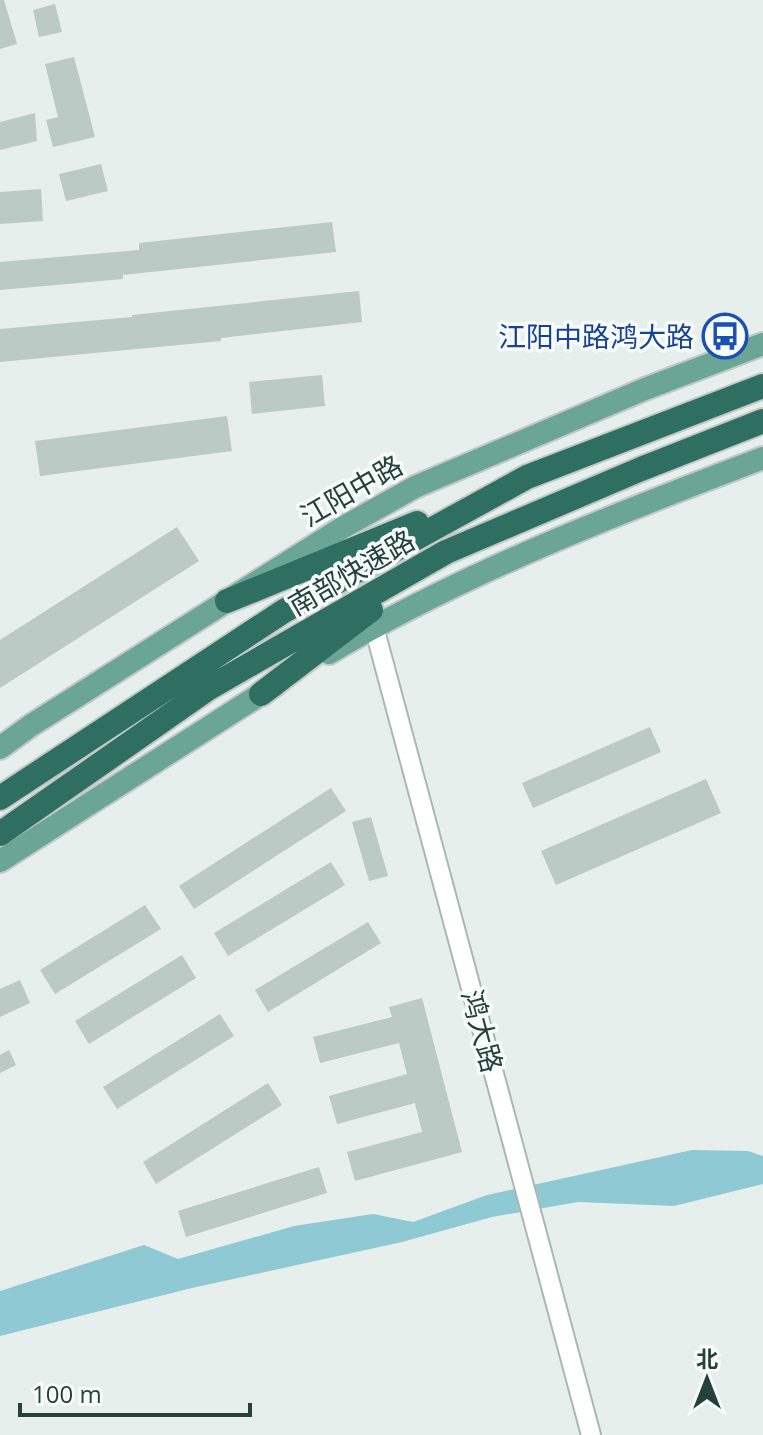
<svg xmlns="http://www.w3.org/2000/svg" width="763" height="1435" font-family="'Open Sans','Noto Sans SC',sans-serif">
	<rect width="100%" height="100%" fill="#e6efeb"/>
	<path fill="#8ec9d4" d="M 692,1150 L 748,1151 L 763,1156 L 763,1184 L 674,1206 L 578,1202 L 492,1217 L 402,1242 L 192,1288 L 0,1336 L 0,1291 L 144,1245 L 178,1259 L 294,1226 L 373,1214 L 413,1222 L 487,1195 Z"/>
	<path fill="#bbcac4" d="M 0,0 L 4,0 L 17,44 L 0,49 Z
		M 55,4 L 62,32 L 39,37 L 33,10 Z
		M 74,57 L 95,137 L 53,147 L 46,120 L 58,117 L 45,64 Z
		M 35,113 L 37,141 L 0,150 L 0,122 Z
		M 101,164 L 108,191 L 66,201 L 59,174 Z
		M 41,189 L 43,221 L 0,224 L 0,192 Z
		M 332,222 L 336,252 L 123,275 L 123,279 L 0,290 L 0,262 L 139,250 L 139,243 Z
		M 359,291 L 362,322 L 221,338 L 221,341 L 0,362 L 0,329 L 132,317 L 132,315 Z
		M 322,375 L 325,406 L 252,414 L 249,382 Z
		M 227,416 L 232,451 L 40,476 L 35,441 Z
		M 177,527 L 199,561 L 0,688 L 0,640 Z
		M 650,727 L 661,752 L 533,808 L 522,783 Z
		M 706,779 L 721,813 L 556,885 L 541,851 Z
		M 331,788 L 346,811 L 194,909 L 179,886 Z
		M 371,817 L 388,876 L 369,881 L 352,822 Z
		M 331,862 L 345,885 L 228,956 L 214,933 Z
		M 145,905 L 161,929 L 55,994 L 40,970 Z
		M 368,922 L 381,943 L 268,1012 L 255,990 Z
		M 182,955 L 196,978 L 89,1044 L 75,1021 Z
		M 20,980 L 30,1003 L 0,1017 L 0,989 Z
		M 422,998 L 462,1152 L 355,1181 L 347,1152 L 422,1132 L 415,1103 L 337,1124 L 329,1096 L 407,1074 L 399,1043 L 320,1063 L 313,1037 L 392,1017 L 389,1007 Z
		M 220,1014 L 234,1036 L 117,1109 L 103,1087 Z
		M 9,1050 L 16,1065 L 0,1073 L 0,1055 Z
		M 268,1083 L 282,1105 L 156,1184 L 143,1162 Z
		M 319,1167 L 327,1193 L 186,1237 L 178,1211 Z"/>
	<g fill="none" stroke-linecap="round" stroke-linejoin="round">
		<g stroke="#a8b8b2" stroke-width="22">
			<path id="minor" d="M 374,627 L 591,1435"/>
		</g>
		<g stroke="#c2cac8" stroke-width="26">
			<path id="major" d="M 329,653 C 465,572 616,514 763,458
				M 0,748 L 30,726 L 342,528 L 415,487 L 645,389 L 763,344
				M 0,861 L 275,685"/>
		</g>
		<g stroke="#c2cac8" stroke-width="28">
			<path id="highway" d="M 227,601 L 417,523
				M 261,694 L 371,610
				M 0,798 L 284,611 L 527,477 L 763,386
				M 0,834 L 209,688 L 446,552 L 641,469 L 763,421"/>
		</g>
		<use href="#minor" stroke="#fff" stroke-width="18"/>
		<use href="#major" stroke="#6aa596" stroke-width="22"/>
		<use href="#highway" stroke="#2f6f62" stroke-width="24"/>
	</g>
	<defs>
		<g id="bus-ring" transform="scale(2.3)"><circle r="9.5" fill="#f7fbf9" stroke="#1a4fb4" stroke-width="1.5"/><path d="M-5-6H5V4H4V6H2V4H-2V6H-4V4H-5ZM-3.5-4V0h7V-4ZM-3.5 1.2v1.5H-2V1.2ZM2 1.2v1.5H3.5V1.2Z" fill="#1a4fb4"/></g>
	</defs>
	<g fill-rule="evenodd">
		<use href="#bus-ring" x="725" y="336"/>
	</g>
	<g text-anchor="middle" dominant-baseline="central" stroke-width="7" stroke-linejoin="round" paint-order="stroke">
		<g font-size="28" fill="#164399" stroke="#f7fbf9" text-anchor="end">
			<text x="694" y="336">江阳中路鸿大路</text>
		</g>
		<g font-size="28" fill="#24423a" stroke="#f7fbf9">
			<text transform="translate(351 490) rotate(-30)">江阳中路</text>
			<text transform="translate(351 572) rotate(-30)">南部快速路</text>
			<text transform="translate(483 1031) rotate(75)">鸿大路</text>
		</g>
	</g>
	<g transform="translate(707 1379)" stroke="#f7fbf9" stroke-width="6" paint-order="stroke">
	<path d="M0-6L14 30L0 20L-14 30Z" fill="#24423a"/>
	<text y="-12" font-size="22" font-weight="bold" text-anchor="middle" fill="#24423a">北</text>
	</g>
	<path d="M20 1403v12h230v-12" fill="none" stroke="#24423a" stroke-width="4"/>
	<text x="32" y="1403" font-size="24" fill="#24423a" stroke="#f7fbf9" stroke-width="6" paint-order="stroke">100 m</text>
</svg>
